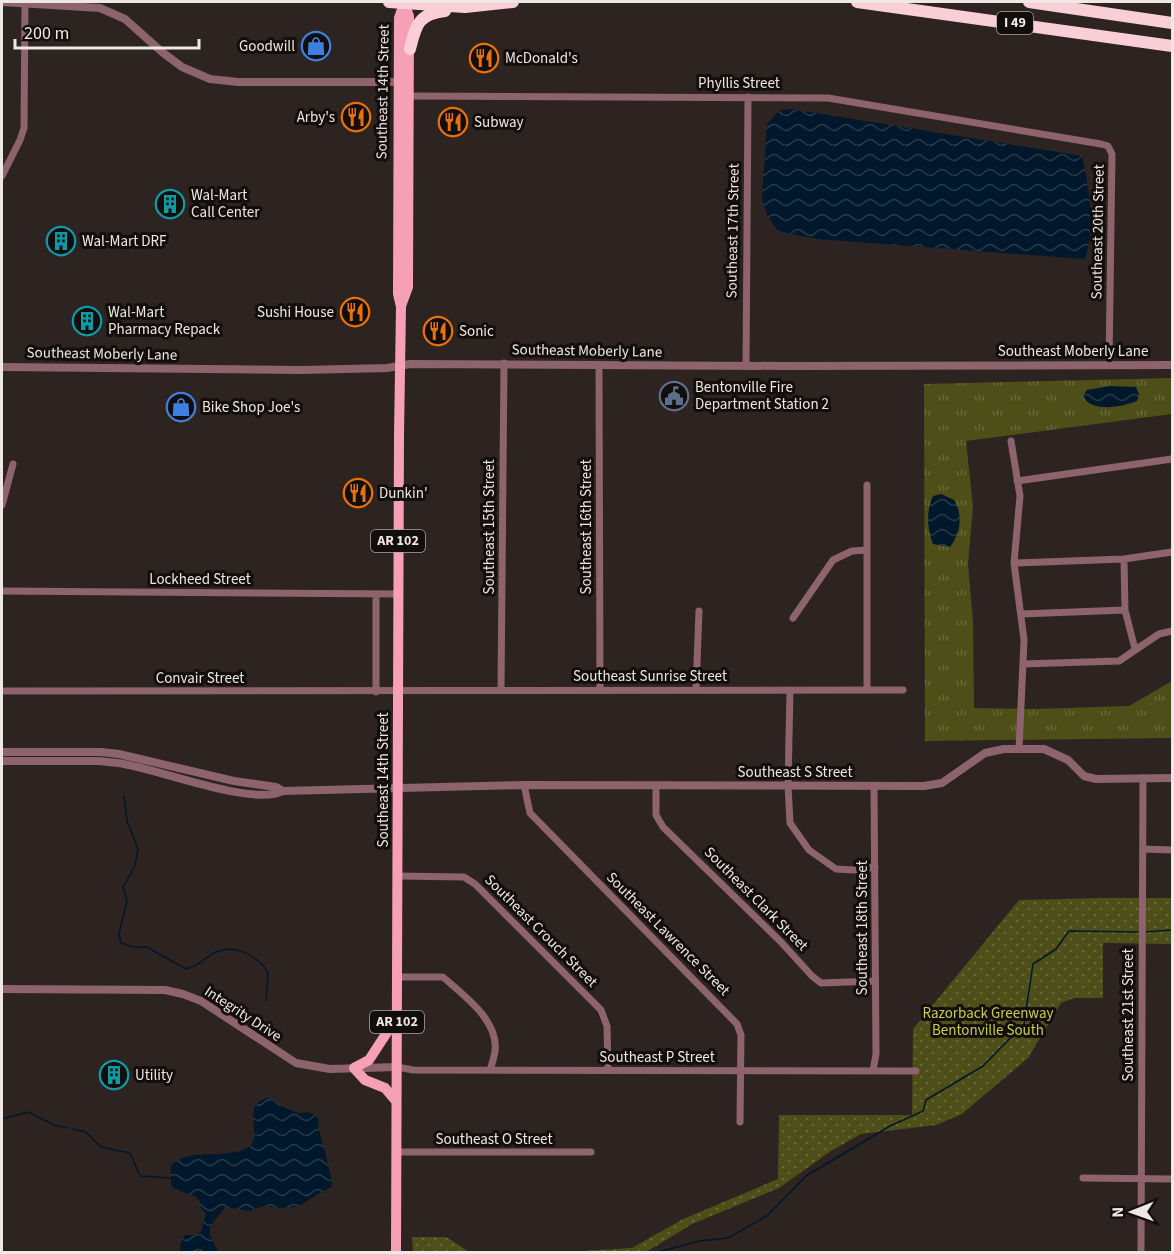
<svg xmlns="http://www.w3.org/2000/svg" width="1174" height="1254" font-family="'Source Sans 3',sans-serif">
	<defs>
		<pattern id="grass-tufts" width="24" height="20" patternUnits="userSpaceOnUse" patternTransform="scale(1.5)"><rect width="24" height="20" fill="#4d4e18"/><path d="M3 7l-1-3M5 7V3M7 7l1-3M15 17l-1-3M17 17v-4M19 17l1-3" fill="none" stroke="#676839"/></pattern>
		<pattern id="park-dots" width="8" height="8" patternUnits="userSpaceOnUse" patternTransform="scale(1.5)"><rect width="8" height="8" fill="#4d4e18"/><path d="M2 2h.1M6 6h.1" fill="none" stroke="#676839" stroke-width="1.8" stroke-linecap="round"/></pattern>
		<pattern id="water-waves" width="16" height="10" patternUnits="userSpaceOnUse" patternTransform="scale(1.5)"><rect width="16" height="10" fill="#00182b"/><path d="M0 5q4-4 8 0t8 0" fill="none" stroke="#263a4a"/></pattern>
	</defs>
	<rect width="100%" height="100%" fill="#2d2320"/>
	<path fill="url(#grass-tufts)" d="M 1172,378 L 1172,414 L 966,441 L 973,507 L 968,564 L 973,621 L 974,708 L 1035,709 L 1129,706 L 1172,681 L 1172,738 L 925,741 L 924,384 Z"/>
	<path fill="url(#park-dots)" d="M 1103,898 L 1172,898 L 1172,944 L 1103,943 L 1103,998 L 1074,998 L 1061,1003 L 1028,1058 L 962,1114 L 936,1125 L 861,1134 L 831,1151 L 779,1188 L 692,1224 L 646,1252 L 564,1252 L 632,1248 L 683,1219 L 778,1179 L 779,1115 L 912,1115 L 913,1029 L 1019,900 Z
		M 412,1237 L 446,1237 L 468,1251 L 505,1252 L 413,1252 Z"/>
	<path fill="#4d4e18" d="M 959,998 L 970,1011 L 946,1032 L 935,1020 Z"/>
	<path fill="url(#water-waves)" d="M 791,109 L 1082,156 C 1089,190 1096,225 1085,259 L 817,239 L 778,231 L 767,215 L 762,199 L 767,124 L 780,110 Z
		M 1110,386 L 1136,387 L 1139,394 L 1137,401 C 1122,407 1091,413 1083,396 L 1087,390 Z
		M 941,494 L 954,500 C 963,515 961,533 950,547 L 933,544 C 927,529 926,510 933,496 Z
		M 268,1098 C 275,1101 289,1111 296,1112 C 308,1115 309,1108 319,1120 L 318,1126 L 332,1180 L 332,1186 L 297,1207 L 280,1208 L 264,1206 L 249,1211 L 225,1207 C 211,1228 202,1226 219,1252 L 180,1252 L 181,1242 L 185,1235 L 195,1235 L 201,1232 L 206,1214 L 200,1207 L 201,1203 L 195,1196 L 174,1189 L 171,1184 L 171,1166 C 187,1147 226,1160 247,1148 C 266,1138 238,1105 268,1098 Z"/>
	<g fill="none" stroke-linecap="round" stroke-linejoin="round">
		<path stroke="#00182b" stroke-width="1.5" d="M 124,796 L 127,821 L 138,849 L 135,866 L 123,887 L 127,901 L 119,934 L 121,943 L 133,947 L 147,947 L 186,969 C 202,965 202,959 214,953 C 235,943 256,955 268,972 L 266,1001
			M 1144,932 L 1172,930
			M 2,1119 L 28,1112 L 54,1125 L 67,1128
			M 73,1129 L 86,1132 L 101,1147 L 130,1153 L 140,1176 L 171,1178
			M 658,1252 L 700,1241 L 728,1238 L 767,1216 L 806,1176 L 890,1126 L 923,1111 L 926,1100 L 983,1066 L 1024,1024 L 1033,964 L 1056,949 L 1069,931 L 1140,932"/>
		<path stroke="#8d636d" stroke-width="7" d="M 410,96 L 828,98 L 1101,144 L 1108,146 L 1112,154 L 1109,364
			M 2,176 L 20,140 L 24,128 L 25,4
			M 599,365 L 600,690
			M 746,366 L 748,97
			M 1011,441 L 1020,496 L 1014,563 L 1024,640 L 1019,749
			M 1017,481 L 1172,459
			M 867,485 L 867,690
			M 2,505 L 13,464
			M 1124,559 L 1125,610 L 1135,649
			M 1014,563 L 1124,559 L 1172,552
			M 2,591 L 398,594
			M 1021,614 L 1125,610
			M 793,618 L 833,560 L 852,551 L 867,550
			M 1023,664 L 1119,661 L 1159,634 L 1172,631
			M 696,689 L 699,611
			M 501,690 L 504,363
			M 790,690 L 788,785 L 790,823 L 809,850 L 836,869 L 854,870 L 875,867
			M 2,691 C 302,692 603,689 903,690
			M 376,692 L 376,594
			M 524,785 L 530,813 L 737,1024 L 741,1035 L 740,1122
			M 656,786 L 656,815 L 663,827 L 781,942 L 812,976 L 821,983 L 875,981
			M 1143,849 L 1172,850
			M 397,876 L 464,877 L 475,884 L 601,1010 L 607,1026 L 608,1070
			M 397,977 L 443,977 C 463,995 499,1020 495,1051 C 494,1058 492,1064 490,1070
			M 397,1067 L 413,1070 L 916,1071
			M 873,1071 L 876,1054 L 874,786
			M 396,1152 L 591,1152
			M 1083,1178 L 1172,1179
			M 1141,1252 L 1143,778"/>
		<path stroke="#8d636d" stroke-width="8" d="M 2,2 L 100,8 L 125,19 L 162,52 L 182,67 L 210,79 L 238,82 L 403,82
			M 2,367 L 302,370 L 387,368 L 410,364 L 786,366 L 1172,365
			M 2,752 L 101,752 L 119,754 L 234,781 L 276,787 L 283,791
			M 2,761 L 99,761 L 118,763 C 157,768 252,807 283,791 L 524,785 L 924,786 L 942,783 L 985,753 L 1004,749 L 1044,749 L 1068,760 L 1084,776 L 1096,779 L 1172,778
			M 2,989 L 165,990 L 183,994 L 201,1001 L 296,1063 L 330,1069 L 397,1067"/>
		<path stroke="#f6a0b5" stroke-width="10" d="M 401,306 L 408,287 L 409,16 L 404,3
			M 396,1101 L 385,1088 L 365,1080 L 354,1068 L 369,1060 L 397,1017
			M 396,1252 L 399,435 L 401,307 L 398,294 L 399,18 L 404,3"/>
		<path stroke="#f9ced7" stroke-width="12" d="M 389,2 L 465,7 L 513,2
			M 857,2 L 1172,46
			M 1029,2 L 1172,23
			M 410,49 C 416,25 418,14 445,11"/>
	</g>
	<defs>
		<g id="shop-ring" transform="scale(1.5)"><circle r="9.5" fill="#120e0c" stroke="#3f7fe0" stroke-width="1.5"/><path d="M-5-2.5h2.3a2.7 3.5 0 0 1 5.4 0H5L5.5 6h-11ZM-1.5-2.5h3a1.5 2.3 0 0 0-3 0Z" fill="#3f7fe0"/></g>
		<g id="restaurant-ring" transform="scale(1.5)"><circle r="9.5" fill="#120e0c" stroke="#e8710a" stroke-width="1.5"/><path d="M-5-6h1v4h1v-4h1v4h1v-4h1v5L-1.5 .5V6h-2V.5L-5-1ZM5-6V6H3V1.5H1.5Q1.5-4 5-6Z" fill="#e8710a"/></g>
		<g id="building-ring" transform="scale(1.5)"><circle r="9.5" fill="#120e0c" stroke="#0f9aa8" stroke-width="1.5"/><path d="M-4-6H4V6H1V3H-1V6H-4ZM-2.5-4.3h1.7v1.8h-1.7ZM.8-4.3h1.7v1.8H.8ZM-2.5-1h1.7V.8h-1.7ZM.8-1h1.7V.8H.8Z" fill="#0f9aa8"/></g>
		<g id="civic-ring" transform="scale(1.5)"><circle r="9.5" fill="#120e0c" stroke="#5c6f8a" stroke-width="1.5"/><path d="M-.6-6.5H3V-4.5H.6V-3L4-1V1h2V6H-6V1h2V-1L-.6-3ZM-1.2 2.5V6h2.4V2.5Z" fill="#5c6f8a"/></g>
	</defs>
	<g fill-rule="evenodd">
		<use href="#shop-ring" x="316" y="46"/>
		<use href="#restaurant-ring" x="484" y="58"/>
		<use href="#restaurant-ring" x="356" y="117"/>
		<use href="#restaurant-ring" x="453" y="122"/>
		<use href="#building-ring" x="170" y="204"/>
		<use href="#building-ring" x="61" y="241"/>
		<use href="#restaurant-ring" x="355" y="312"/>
		<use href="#building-ring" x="87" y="321"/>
		<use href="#restaurant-ring" x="438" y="331"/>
		<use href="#civic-ring" x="674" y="396"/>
		<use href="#shop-ring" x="181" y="407"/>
		<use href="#restaurant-ring" x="358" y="493"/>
		<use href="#building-ring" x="114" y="1075"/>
	</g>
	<g text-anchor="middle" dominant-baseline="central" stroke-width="6" stroke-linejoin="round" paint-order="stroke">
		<g fill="#120e0c" stroke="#aca6a4" stroke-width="1.5">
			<rect x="997" y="12" width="36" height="22" rx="4.5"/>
			<rect x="371" y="530" width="54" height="22" rx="4.5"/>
			<rect x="370" y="1011" width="54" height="22" rx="4.5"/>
		</g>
		<g font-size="14" font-weight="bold" fill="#eee7e5">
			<text x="1015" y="23">I 49</text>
			<text x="398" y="541">AR 102</text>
			<text x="397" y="1022">AR 102</text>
		</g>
		<g font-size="15" fill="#eee7e5" stroke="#120e0c" text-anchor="start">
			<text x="295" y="46" text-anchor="end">Goodwill</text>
			<text x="505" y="58">McDonald's</text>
			<text x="335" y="117" text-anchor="end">Arby's</text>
			<text x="474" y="122">Subway</text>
			<text x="191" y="195">Wal-Mart<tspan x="191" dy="17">Call Center</tspan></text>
			<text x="82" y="241">Wal-Mart DRF</text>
			<text x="108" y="312">Wal-Mart<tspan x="108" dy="17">Pharmacy Repack</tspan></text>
			<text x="334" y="312" text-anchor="end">Sushi House</text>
			<text x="459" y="331">Sonic</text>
			<text x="695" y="387">Bentonville Fire<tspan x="695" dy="17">Department Station 2</tspan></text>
			<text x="202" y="407">Bike Shop Joe's</text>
			<text x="379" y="493">Dunkin'</text>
			<text x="135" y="1075">Utility</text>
		</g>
		<g font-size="15" fill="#eee7e5" stroke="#120e0c">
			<text x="739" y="83">Phyllis Street</text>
			<text transform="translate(383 92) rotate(-89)">Southeast 14th Street</text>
			<text transform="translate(733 231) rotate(-89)">Southeast 17th Street</text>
			<text transform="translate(1098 232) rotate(-89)">Southeast 20th Street</text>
			<text transform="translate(587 351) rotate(1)">Southeast Moberly Lane</text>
			<text x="1073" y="351">Southeast Moberly Lane</text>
			<text transform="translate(102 354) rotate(1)">Southeast Moberly Lane</text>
			<text transform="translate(489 527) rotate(-90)">Southeast 15th Street</text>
			<text transform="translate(586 527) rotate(-90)">Southeast 16th Street</text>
			<text x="200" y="579">Lockheed Street</text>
			<text x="650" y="676">Southeast Sunrise Street</text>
			<text x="200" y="678">Convair Street</text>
			<text x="795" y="772">Southeast S Street</text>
			<text transform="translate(383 780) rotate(-90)">Southeast 14th Street</text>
			<text transform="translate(756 899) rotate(45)">Southeast Clark Street</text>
			<text transform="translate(862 928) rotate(-90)">Southeast 18th Street</text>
			<text transform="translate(541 931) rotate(45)">Southeast Crouch Street</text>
			<text transform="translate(668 934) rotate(45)">Southeast Lawrence Street</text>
			<text transform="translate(243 1014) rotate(33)">Integrity Drive</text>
			<text transform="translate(1128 1015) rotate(-90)">Southeast 21st Street</text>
			<text x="657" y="1057">Southeast P Street</text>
			<text x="494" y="1139">Southeast O Street</text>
		</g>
		<g font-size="15" fill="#cacc45" stroke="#120e0c">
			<text x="988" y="1013">Razorback Greenway<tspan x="988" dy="17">Bentonville South</tspan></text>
		</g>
	</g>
	<rect width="1174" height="1254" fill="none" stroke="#eee7e5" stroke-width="6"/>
	<g transform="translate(1132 1212) rotate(269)" stroke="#120e0c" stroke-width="4.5" paint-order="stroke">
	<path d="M0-4.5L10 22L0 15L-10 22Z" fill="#eee7e5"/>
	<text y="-9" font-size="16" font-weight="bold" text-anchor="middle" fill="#eee7e5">N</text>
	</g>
	<path d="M15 39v9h184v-9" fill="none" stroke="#eee7e5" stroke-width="3"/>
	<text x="24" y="39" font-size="18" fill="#eee7e5" stroke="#120e0c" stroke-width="4.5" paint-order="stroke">200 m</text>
</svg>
